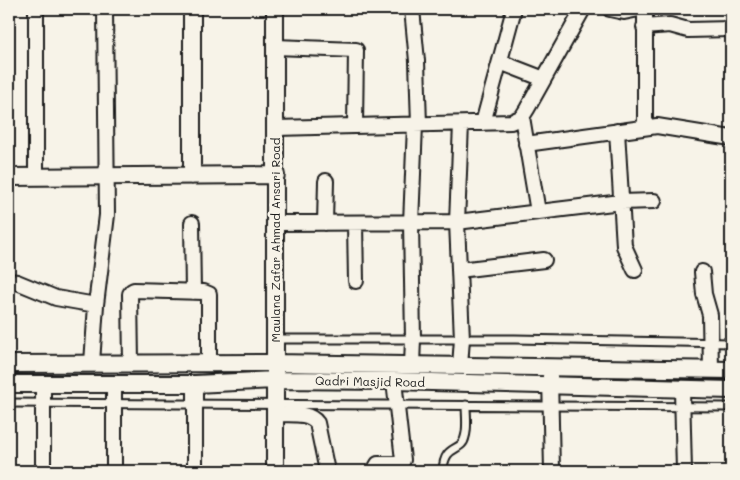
<svg xmlns="http://www.w3.org/2000/svg" width="740" height="480" font-family="Mali,sans-serif">
	<rect width="100%" height="100%" fill="#f7f3e8"/>
	<filter id="ink" filterUnits="userSpaceOnUse"><feTurbulence type="fractalNoise" baseFrequency=".02" numOctaves="2"/><feDisplacementMap in="SourceGraphic" scale="10" xChannelSelector="R" yChannelSelector="G"/><feConvolveMatrix kernelMatrix="1 2 1 2 8 2 1 2 1" color-interpolation-filters="sRGB"/></filter>
	<g filter="url(#ink)">
		<g fill="none" stroke-linecap="round" stroke-linejoin="round">
			<g stroke="#1c1c1c" stroke-width="11">
				<path id="service" d="M 275,339 L 515,339 L 731,343
					M 9,403 L 731,407
					M 443,471 C 444,443 462,453 465,437 C 468,428 466,415 466,405"/>
			</g>
			<g stroke="#1c1c1c" stroke-width="18">
				<path id="minor" d="M 36,9 L 36,177
					M 412,9 L 417,61 L 419,125
					M 610,9 L 624,12 L 639,9
					M 645,9 L 645,127
					M 644,27 L 670,25 L 688,30 L 731,29
					M 275,47 L 356,50 L 355,126
					M 500,62 L 544,79
					M 522,117 L 538,212
					M 483,123 L 514,9
					M 276,128 L 511,122 L 522,117 L 527,109 L 583,9
					M 617,131 L 624,246 L 635,270
					M 526,144 L 657,126 L 731,138
					M 192,223 L 193,292
					M 275,223 L 457,222 L 621,202 L 654,201
					M 325,223 L 326,181
					M 355,223 L 356,281
					M 459,270 L 544,260
					M 702,272 L 704,294 L 710,315 L 711,370
					M 9,281 L 17,282 L 56,298 L 96,305
					M 92,363 L 96,305 L 107,215 L 105,9
					M 131,363 L 130,294 L 132,291 L 134,290 L 204,292 L 209,294 L 209,363
					M 412,365 L 413,339 L 411,223 L 415,125
					M 460,366 L 462,339 L 457,222 L 461,124
					M 550,376 L 552,471
					M 43,384 L 43,471
					M 682,390 L 684,471
					M 275,414 C 288,415 309,411 317,423 L 327,471
					M 114,471 L 114,384
					M 195,471 L 195,384
					M 374,471 L 378,464 L 401,464 L 403,460 L 394,381"/>
			</g>
			<g stroke="#1c1c1c" stroke-width="20">
				<path id="tertiary" d="M 192,176 L 192,9
					M 9,177 L 276,175
					M 9,364 L 275,363 L 731,370
					M 9,384 L 195,384 L 275,380 L 394,381 L 731,390
					M 275,471 L 275,9"/>
			</g>
			<use href="#service" stroke="#f7f3e8" stroke-width="7"/>
			<use href="#minor" stroke="#f7f3e8" stroke-width="14"/>
			<use href="#tertiary" stroke="#f7f3e8" stroke-width="16"/>
		</g>
	</g>
	<g text-anchor="middle" dominant-baseline="central" stroke-width="5" stroke-linejoin="round" paint-order="stroke">
		<g font-size="12" fill="#1c1c1c" stroke="#f7f3e8">
			<text transform="translate(275 240) rotate(-90)">Maulana Zafar Ahmad Ansari Road</text>
			<text transform="translate(370 381) rotate(1)">Qadri Masjid Road</text>
		</g>
	</g>
	<rect width="740" height="480" fill="none" stroke="#f7f3e8" stroke-width="30"/>
	<rect x="15" y="15" width="710" height="450" fill="none" stroke="#1c1c1c" stroke-width="2" filter="url(#ink)"/>
</svg>
